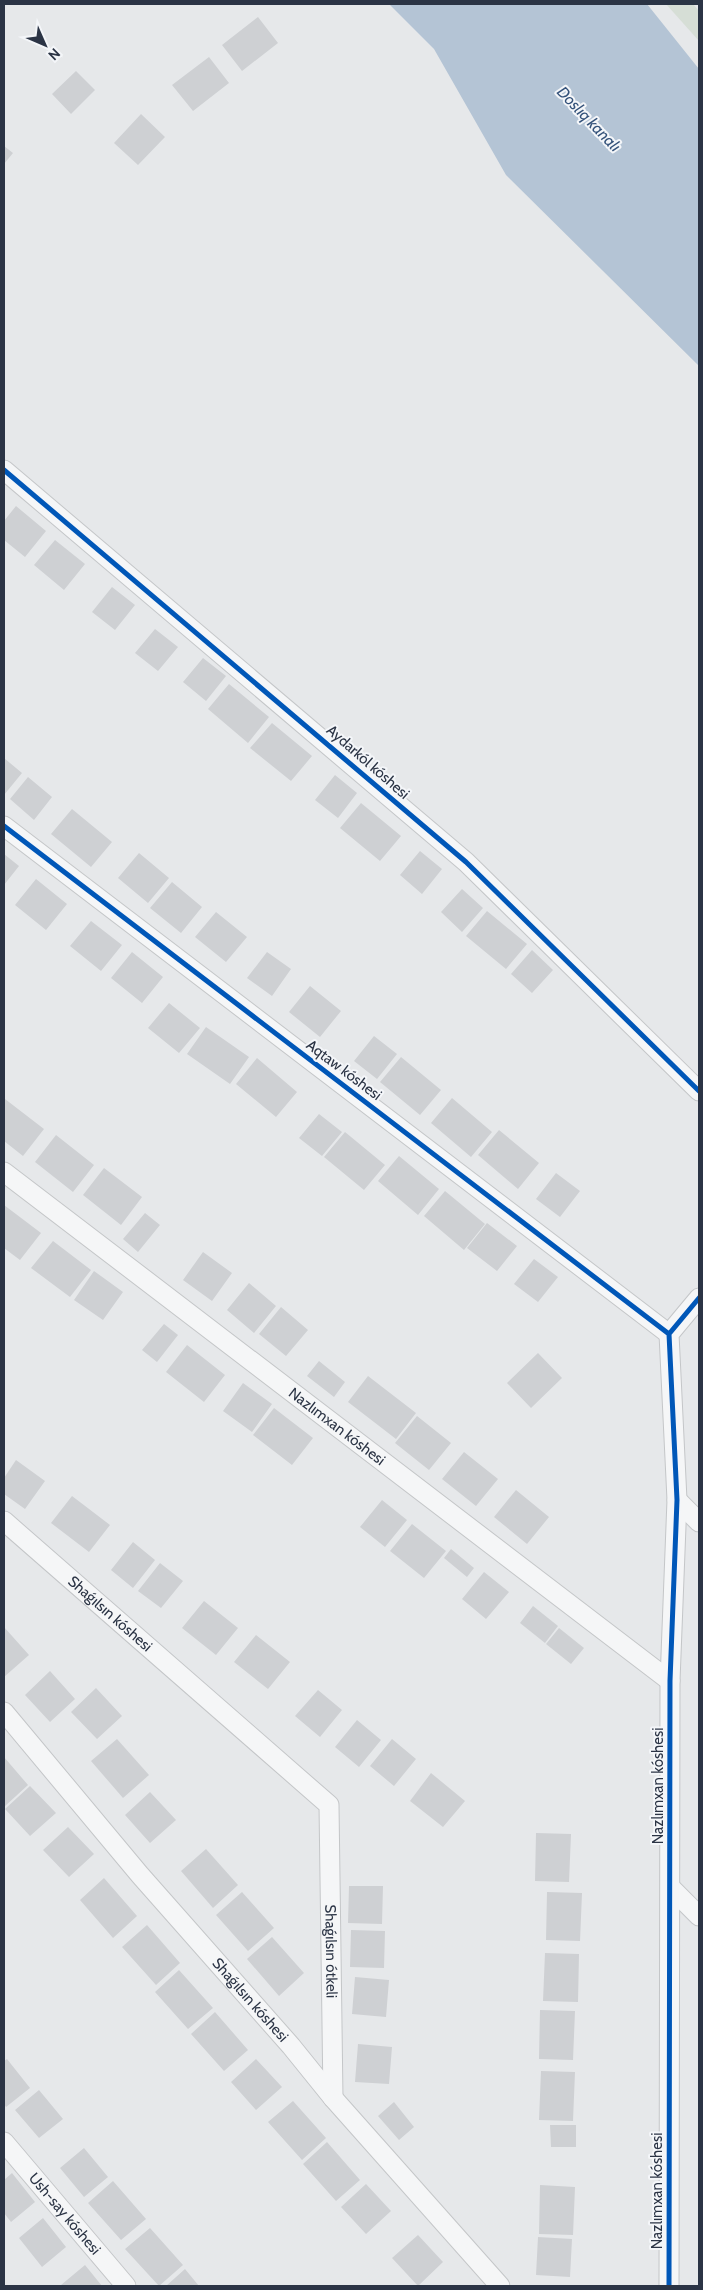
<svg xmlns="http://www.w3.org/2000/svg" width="703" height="2290" font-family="Cabin,sans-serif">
	<rect width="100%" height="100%" fill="#e6e8ea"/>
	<path fill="#d6ded6" d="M 666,4 L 693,4 L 699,11 L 699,41 Z"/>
	<path fill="#b4c4d5" d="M 389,4 L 647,4 L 699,69 L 699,366 L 506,175 L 434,49 Z"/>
	<path fill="#ced0d3" d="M 258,17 L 278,43 L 242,71 L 222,45 Z
		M 209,57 L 229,83 L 193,111 L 172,85 Z
		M 76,71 L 95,90 L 71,114 L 52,94 Z
		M 141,114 L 165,137 L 138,165 L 114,143 Z
		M 4,146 L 13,153 L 4,164 Z
		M 16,506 L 46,531 L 25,557 L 4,540 L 4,521 Z
		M 55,540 L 85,564 L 64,590 L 34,565 Z
		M 112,587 L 135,605 L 115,630 L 92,612 Z
		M 155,629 L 178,647 L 158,671 L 135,653 Z
		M 203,658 L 226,676 L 206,701 L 183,682 Z
		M 229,684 L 269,717 L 248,743 L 208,709 Z
		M 272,723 L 312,756 L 291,781 L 250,748 Z
		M 4,758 L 22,773 L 4,795 Z
		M 335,775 L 357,793 L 338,818 L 315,800 Z
		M 28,777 L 52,797 L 34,820 L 10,799 Z
		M 361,803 L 401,836 L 380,861 L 340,828 Z
		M 72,809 L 112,842 L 91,867 L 51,834 Z
		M 420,851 L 442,869 L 422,894 L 400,875 Z
		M 139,853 L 169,878 L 148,903 L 118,878 Z
		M 4,854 L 19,866 L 4,885 Z
		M 36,879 L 67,904 L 46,930 L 15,905 Z
		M 172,882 L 202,907 L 181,933 L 150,908 Z
		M 462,889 L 483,908 L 462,932 L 441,912 Z
		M 487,911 L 527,944 L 506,969 L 466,936 Z
		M 216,912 L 247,937 L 226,962 L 195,937 Z
		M 91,921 L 122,945 L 101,971 L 70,946 Z
		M 532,950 L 553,970 L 532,993 L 511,974 Z
		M 132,952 L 163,977 L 142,1003 L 111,978 Z
		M 267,952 L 291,969 L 272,996 L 247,978 Z
		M 310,986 L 341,1011 L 320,1037 L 289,1012 Z
		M 169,1003 L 200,1028 L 179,1053 L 148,1028 Z
		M 206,1027 L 249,1057 L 230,1084 L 187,1054 Z
		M 374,1036 L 397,1054 L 377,1079 L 354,1061 Z
		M 401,1057 L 441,1090 L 420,1115 L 380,1082 Z
		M 257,1058 L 297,1092 L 276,1117 L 236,1084 Z
		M 452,1098 L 492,1132 L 471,1157 L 431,1123 Z
		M 5,1099 L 44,1129 L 23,1156 L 4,1141 L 4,1101 Z
		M 319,1114 L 342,1132 L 322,1156 L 299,1138 Z
		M 499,1130 L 539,1163 L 518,1189 L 478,1155 Z
		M 345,1132 L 385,1165 L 364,1190 L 324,1157 Z
		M 56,1135 L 94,1165 L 73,1192 L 35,1162 Z
		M 399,1156 L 439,1189 L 418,1215 L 378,1181 Z
		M 104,1168 L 142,1197 L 121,1225 L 83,1195 Z
		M 556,1173 L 580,1191 L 560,1217 L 536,1199 Z
		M 445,1191 L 485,1224 L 464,1250 L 424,1216 Z
		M 4,1205 L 41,1233 L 20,1260 L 4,1248 Z
		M 145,1213 L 160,1225 L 138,1252 L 123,1239 Z
		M 487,1223 L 517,1246 L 497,1271 L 467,1248 Z
		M 53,1241 L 91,1270 L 70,1297 L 31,1268 Z
		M 203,1252 L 232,1273 L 212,1301 L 183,1280 Z
		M 534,1259 L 558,1277 L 538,1302 L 514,1284 Z
		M 94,1271 L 123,1292 L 103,1320 L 74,1300 Z
		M 249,1283 L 276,1306 L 254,1333 L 227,1310 Z
		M 281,1307 L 308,1330 L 286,1356 L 259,1334 Z
		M 164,1324 L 178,1335 L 157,1362 L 142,1350 Z
		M 187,1345 L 225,1375 L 204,1402 L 166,1372 Z
		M 538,1353 L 562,1378 L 531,1408 L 507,1383 Z
		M 319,1361 L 345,1382 L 334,1397 L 307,1376 Z
		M 368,1376 L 416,1413 L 396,1439 L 348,1402 Z
		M 243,1383 L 272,1404 L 252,1432 L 223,1411 Z
		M 274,1408 L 313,1438 L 292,1465 L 253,1435 Z
		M 417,1416 L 451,1443 L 429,1470 L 395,1443 Z
		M 464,1452 L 498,1479 L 476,1506 L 442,1479 Z
		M 16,1460 L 45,1481 L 25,1509 L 4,1494 L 4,1478 Z
		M 516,1490 L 549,1517 L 527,1544 L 494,1517 Z
		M 72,1496 L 110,1525 L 89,1552 L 51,1523 Z
		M 382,1500 L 407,1520 L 385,1547 L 360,1527 Z
		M 412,1524 L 446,1551 L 424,1578 L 390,1551 Z
		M 133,1542 L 155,1560 L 133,1588 L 111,1570 Z
		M 451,1549 L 474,1568 L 467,1577 L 444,1558 Z
		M 160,1563 L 183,1581 L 161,1608 L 138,1591 Z
		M 484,1572 L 509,1592 L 486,1619 L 462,1599 Z
		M 204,1601 L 238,1628 L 216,1655 L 182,1628 Z
		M 533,1606 L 558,1626 L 545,1643 L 520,1623 Z
		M 4,1627 L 29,1655 L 4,1677 Z
		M 559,1628 L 584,1648 L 571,1664 L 546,1644 Z
		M 256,1635 L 290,1662 L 268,1689 L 234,1662 Z
		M 50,1671 L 75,1699 L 50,1722 L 25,1695 Z
		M 96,1688 L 122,1716 L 97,1739 L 71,1712 Z
		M 318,1690 L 342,1710 L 320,1737 L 295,1716 Z
		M 357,1720 L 381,1740 L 359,1767 L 335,1747 Z
		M 117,1739 L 149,1775 L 123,1798 L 91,1761 Z
		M 392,1739 L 416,1759 L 394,1786 L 370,1766 Z
		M 4,1757 L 28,1785 L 4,1807 Z
		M 431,1773 L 465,1801 L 443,1827 L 410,1801 Z
		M 30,1786 L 56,1813 L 30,1836 L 5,1809 Z
		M 150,1792 L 176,1820 L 150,1843 L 125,1815 Z
		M 68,1827 L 94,1854 L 69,1877 L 43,1850 Z
		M 536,1833 L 571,1834 L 569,1882 L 535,1881 Z
		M 206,1849 L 238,1885 L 213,1908 L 181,1871 Z
		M 104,1878 L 137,1916 L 113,1938 L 80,1900 Z
		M 349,1886 L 383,1886 L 382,1924 L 348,1923 Z
		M 242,1892 L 274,1928 L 248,1951 L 216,1915 Z
		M 547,1892 L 582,1893 L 580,1941 L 546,1940 Z
		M 147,1925 L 180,1963 L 156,1985 L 122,1947 Z
		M 351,1930 L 385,1931 L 384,1968 L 350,1967 Z
		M 272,1937 L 304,1973 L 279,1996 L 247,1959 Z
		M 545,1953 L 579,1954 L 578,2002 L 543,2001 Z
		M 179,1970 L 213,2008 L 188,2029 L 155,1992 Z
		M 355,1977 L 389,1980 L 386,2017 L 352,2014 Z
		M 540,2010 L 575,2011 L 573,2060 L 539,2059 Z
		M 215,2012 L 248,2050 L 224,2071 L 191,2034 Z
		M 358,2044 L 392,2047 L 389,2084 L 355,2082 Z
		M 7,2059 L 30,2088 L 6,2107 L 4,2104 L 4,2061 Z
		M 256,2059 L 282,2087 L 256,2110 L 231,2082 Z
		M 541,2071 L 575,2072 L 573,2121 L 539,2120 Z
		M 39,2090 L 63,2119 L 39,2138 L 15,2110 Z
		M 293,2101 L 326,2138 L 302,2160 L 268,2122 Z
		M 394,2102 L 414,2127 L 399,2140 L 378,2116 Z
		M 550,2125 L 576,2125 L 576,2147 L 551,2147 Z
		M 327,2142 L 360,2180 L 336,2201 L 303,2164 Z
		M 84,2148 L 108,2177 L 84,2197 L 60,2168 Z
		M 12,2173 L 35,2202 L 11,2222 L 4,2213 L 4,2180 Z
		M 113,2181 L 146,2219 L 121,2240 L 88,2203 Z
		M 366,2184 L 391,2211 L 366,2234 L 341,2207 Z
		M 540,2185 L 575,2187 L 573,2235 L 539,2234 Z
		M 43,2218 L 66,2247 L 42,2267 L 19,2238 Z
		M 150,2228 L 183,2265 L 159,2286 L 125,2249 Z
		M 418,2235 L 443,2262 L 418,2286 L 392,2258 Z
		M 538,2237 L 572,2239 L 570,2277 L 536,2275 Z
		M 85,2265 L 102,2286 L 62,2286 L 61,2285 Z
		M 185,2269 L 199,2286 L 166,2286 Z"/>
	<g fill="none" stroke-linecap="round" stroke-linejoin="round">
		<g stroke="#c4c6c8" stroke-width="21">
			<g id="minor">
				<path d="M 4,470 L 466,862 L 699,1091"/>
				<path d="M 4,826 L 669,1334"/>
				<path id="s1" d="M 4,1172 L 670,1681"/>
				<path d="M 677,1500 L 699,1522"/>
				<path id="s2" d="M 4,1521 L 329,1805 L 333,2098"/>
				<path id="s3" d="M 4,1712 L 140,1875 L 291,2046 L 333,2098 L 500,2286"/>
				<path d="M 671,1888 L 699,1916"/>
				<path id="s4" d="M 4,2142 L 126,2286"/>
				<path d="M 669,2286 L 670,1681 L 677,1500 L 669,1334 L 699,1298"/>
			</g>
		</g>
		<use href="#minor" stroke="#f5f6f7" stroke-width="19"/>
		<g stroke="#f4f6f9" stroke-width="8">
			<path id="cycleway" d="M 4,470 L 466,862 L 699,1091
				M 4,826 L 669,1334
				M 669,2286 L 670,1681 L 677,1500 L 669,1334 L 699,1298"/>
		</g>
		<use href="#cycleway" stroke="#0057b8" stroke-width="5"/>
	</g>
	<g text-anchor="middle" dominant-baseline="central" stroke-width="4" stroke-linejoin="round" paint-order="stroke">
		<g font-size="15" fill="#2b3445" stroke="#f4f6f9">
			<text transform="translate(368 762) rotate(41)">Aydarkól kóshesi</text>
			<text transform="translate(344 1070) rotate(37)">Aqtaw kóshesi</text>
			<text stroke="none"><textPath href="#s1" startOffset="419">Nazlımxan kóshesi</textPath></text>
			<text stroke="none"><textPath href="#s2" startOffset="141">Shaǵılsın kóshesi</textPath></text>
			<text transform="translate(658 1786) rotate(-90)">Nazlımxan kóshesi</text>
			<text stroke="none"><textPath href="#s2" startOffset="578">Shaǵılsın ótkeli</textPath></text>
			<text stroke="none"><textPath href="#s3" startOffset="379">Shaǵılsın kóshesi</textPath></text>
			<text transform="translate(657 2191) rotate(-90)">Nazlımxan kóshesi</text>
			<text stroke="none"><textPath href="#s4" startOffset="94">Ush-say kóshesi</textPath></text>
		</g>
		<g font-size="16" font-style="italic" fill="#34527a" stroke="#f4f6f9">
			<text transform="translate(589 119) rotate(46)">Doslıq kanalı</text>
		</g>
	</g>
	<rect width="703" height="2290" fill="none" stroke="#2b3445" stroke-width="10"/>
	<g transform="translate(45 45) rotate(135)" stroke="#f4f6f9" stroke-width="4" paint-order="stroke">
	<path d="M0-4L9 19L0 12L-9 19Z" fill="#2b3445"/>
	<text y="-8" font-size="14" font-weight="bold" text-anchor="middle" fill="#2b3445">N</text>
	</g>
</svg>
